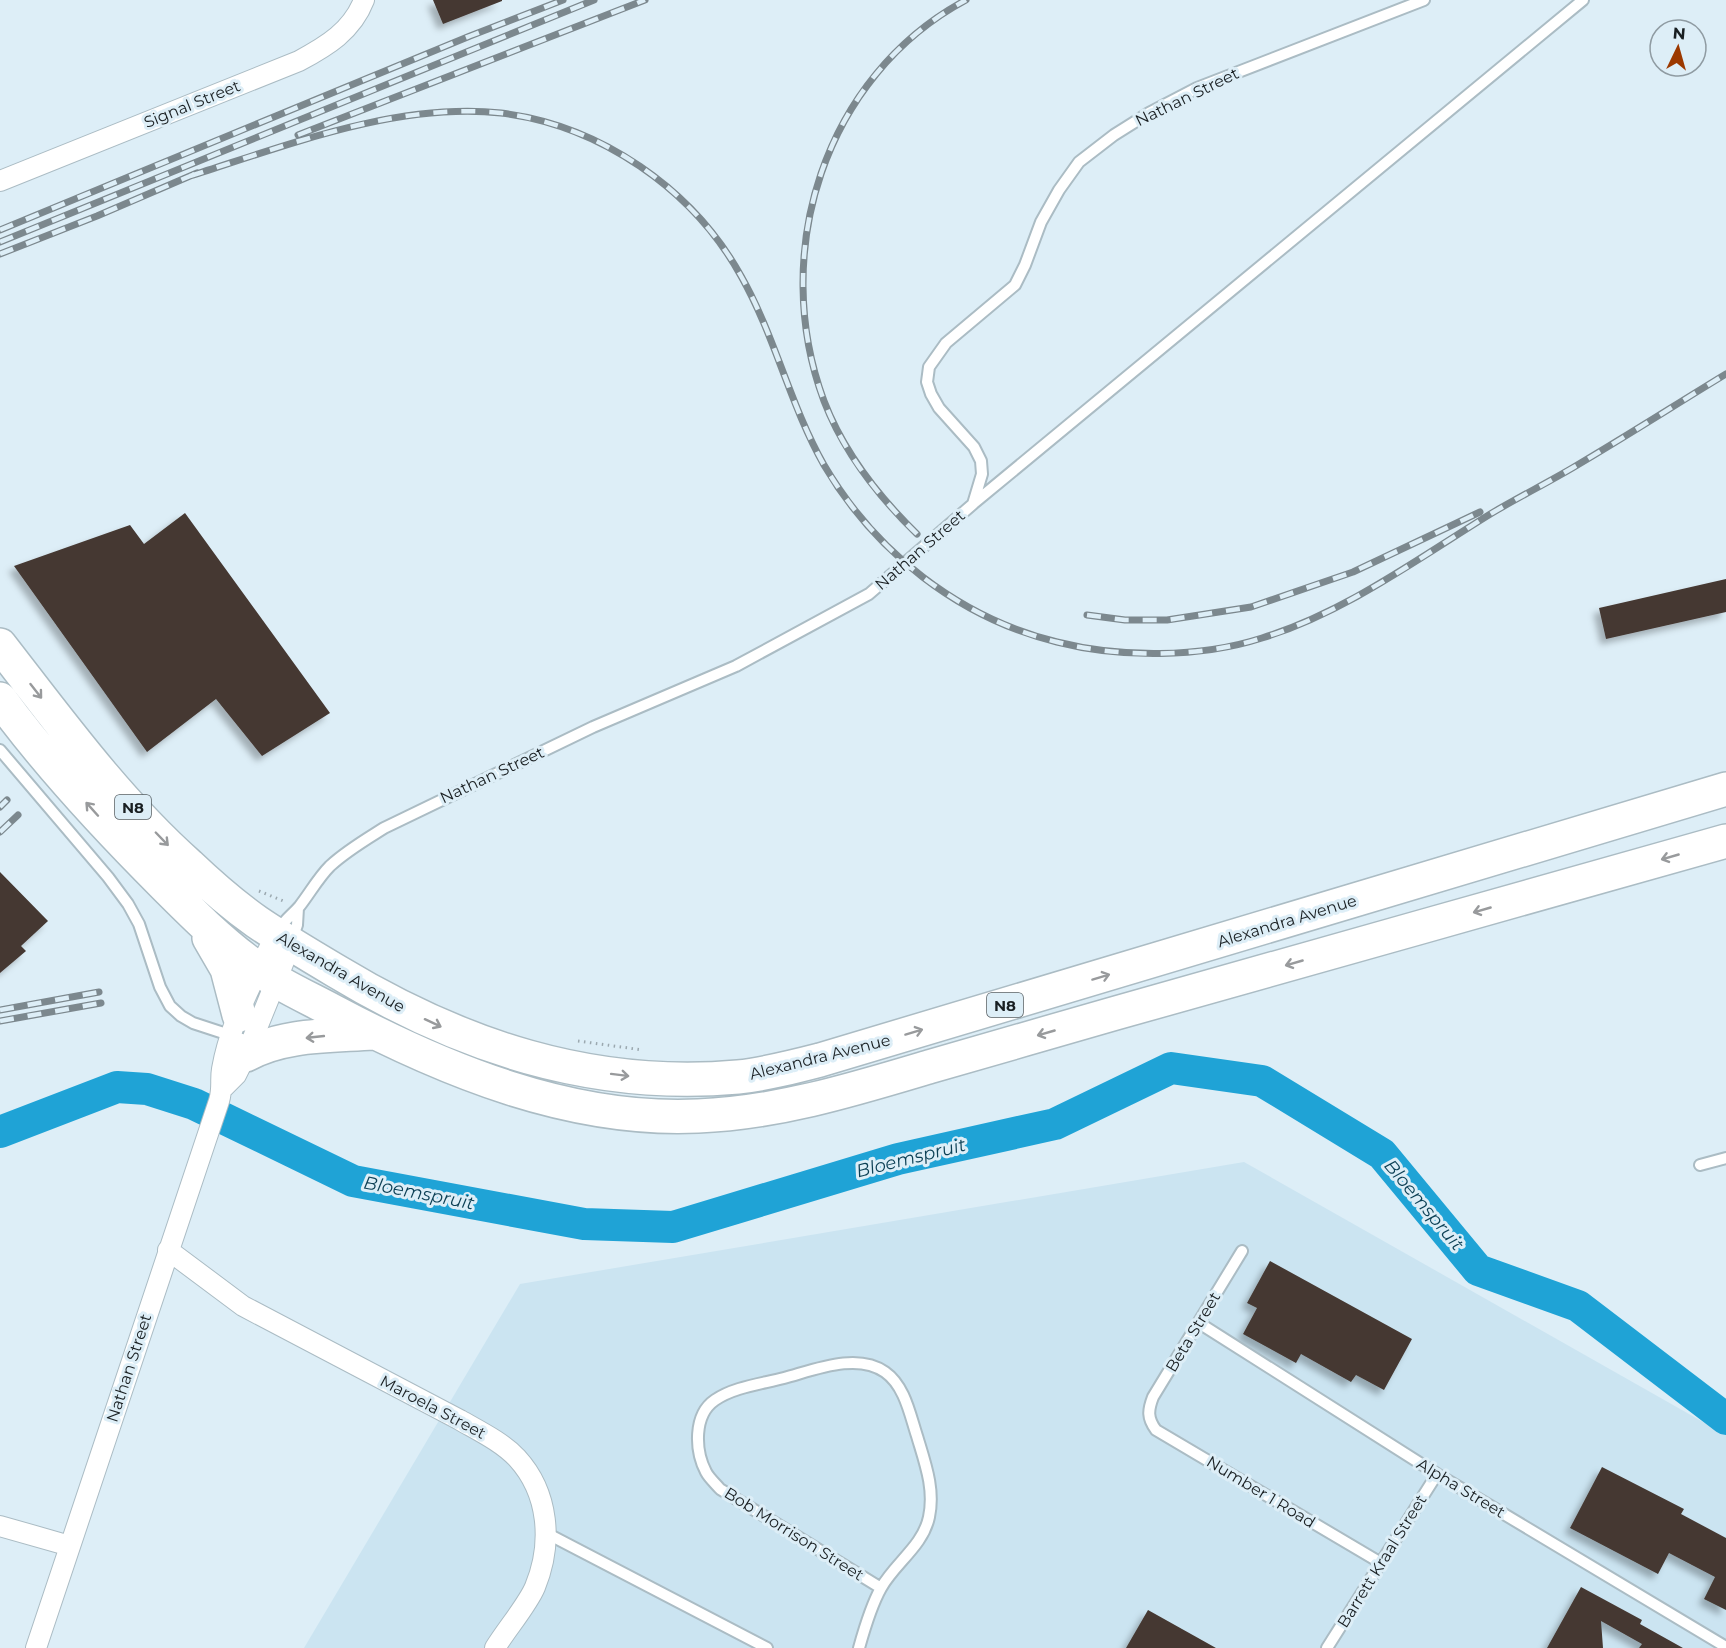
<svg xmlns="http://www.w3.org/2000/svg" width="1726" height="1648" font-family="Montserrat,sans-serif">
	<defs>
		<filter id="shadow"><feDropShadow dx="-5.5" dy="5.5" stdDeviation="3" flood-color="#0004"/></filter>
	</defs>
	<rect width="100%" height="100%" fill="#ddeef7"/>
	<path fill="#cbe4f1" d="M 1244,1162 L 1726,1435 L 1726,1648 L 304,1648 L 520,1284 Z"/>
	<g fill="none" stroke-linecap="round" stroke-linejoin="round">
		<path stroke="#1fa3d6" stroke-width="32" d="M 0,1132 L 117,1087 L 147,1089 L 194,1104 L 353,1181 L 584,1224 L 673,1227 L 898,1159 L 1055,1124 L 1171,1068 L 1262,1081 L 1382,1154 L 1478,1270 L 1578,1306 L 1726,1419"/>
	</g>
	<path fill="#453832" filter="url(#shadow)" d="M 433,0 L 502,0 L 502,1 L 443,24 Z
		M 185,513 L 330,713 L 262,756 L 216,699 L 147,752 L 14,566 L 130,525 L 144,544 Z
		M 1726,579 L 1726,612 L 1606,639 L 1599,608 Z
		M 0,872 L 48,921 L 21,946 L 26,951 L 0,973 Z
		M 1270,1261 L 1412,1339 L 1384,1390 L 1356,1375 L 1351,1382 L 1301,1354 L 1296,1363 L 1243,1334 L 1257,1308 L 1247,1303 Z
		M 1602,1467 L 1684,1509 L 1681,1514 L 1726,1538 L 1726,1610 L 1704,1599 L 1715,1577 L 1669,1553 L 1658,1574 L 1570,1528 Z
		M 1581,1587 L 1642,1620 L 1640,1624 L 1683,1648 L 1639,1648 L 1642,1644 L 1601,1621 L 1603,1648 L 1547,1648 Z
		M 1148,1610 L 1216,1648 L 1126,1648 Z"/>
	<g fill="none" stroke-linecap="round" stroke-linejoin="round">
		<g stroke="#abbcc4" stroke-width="14">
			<path id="service" d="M 974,503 L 1583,0
				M 0,750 L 108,877 L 128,904 L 139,924 L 160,987 L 170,1006 L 181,1016 L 193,1023 L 251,1042
				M 278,931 C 284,920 291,916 299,907 C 310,893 318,878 330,866 C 346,851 365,840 384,828 L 593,727 L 736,666 L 869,594 L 973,504 L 982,474 L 981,461 L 974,447 L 939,408 L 931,394 L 927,382 L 929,367 L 946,343 L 1015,285 L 1025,265 L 1041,222 L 1059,190 L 1079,162 L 1114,135 L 1149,113 L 1197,88 L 1424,0
				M 292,939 L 297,925 L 298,908
				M 1700,1165 L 1726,1158
				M 1242,1251 L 1153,1397 C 1148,1410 1147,1418 1156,1430 L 1381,1563
				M 1199,1323 L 1437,1474 L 1726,1647
				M 546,1533 L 767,1648
				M 859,1648 C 864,1630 872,1604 881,1588 C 895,1563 923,1546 929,1517 C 935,1489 925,1463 917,1436 C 910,1415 905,1386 885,1372 C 857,1352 814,1370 784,1378 C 761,1384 734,1387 715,1400 C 693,1415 695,1451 706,1472 C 709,1478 716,1484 720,1489 L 881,1588
				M 1327,1648 L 1437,1474"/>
		</g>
		<g stroke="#abbcc4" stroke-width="22">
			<path id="minor" d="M 0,181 L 299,61 C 327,46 352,31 364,0
				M 223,1088 L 236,1075 L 246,1055 L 291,944
				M 168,1250 L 243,1306 L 460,1420 C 479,1431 502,1442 517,1458 C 549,1493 553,1543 535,1587 C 528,1604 506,1630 495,1648
				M 0,1526 L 70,1546
				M 36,1648 L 219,1101 C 223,1088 220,1080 222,1069 C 230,1023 255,976 276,935"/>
		</g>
		<g stroke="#abbcc4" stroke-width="36">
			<path id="trunk" d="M 0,645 C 59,721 117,801 189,865 C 210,885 233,905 257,922 C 282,939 309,955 336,971 C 460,1046 591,1090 738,1077 C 766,1074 793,1067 820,1060 L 1726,789
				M 0,699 C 49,766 106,827 165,886 C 192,913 219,940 250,963 C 275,983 305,996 333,1011 C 444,1070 570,1122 698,1116 C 778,1113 855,1089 932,1066 C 993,1048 1055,1031 1116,1013 C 1319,956 1523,898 1726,841
				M 209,938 L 227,969 L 239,1015
				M 246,1055 C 283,1034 331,1036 373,1033"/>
		</g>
		<path stroke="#9ba8af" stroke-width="3" stroke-dasharray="1.5 4.5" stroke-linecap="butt" d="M 259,891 L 286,902
			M 578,1041 L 643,1050"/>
		<use href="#service" stroke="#fff" stroke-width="10"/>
		<use href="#minor" stroke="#fff" stroke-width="20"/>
		<use href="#trunk" stroke="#fff" stroke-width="33"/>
		<g stroke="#7c888e" stroke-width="7">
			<path id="rail" d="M 298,135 L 645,0
				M 190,176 C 288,145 397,102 501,113 C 600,125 693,189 741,276 C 775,336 790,405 824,465 C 875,552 959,618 1057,642 C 1120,658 1200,658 1262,638 C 1346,612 1417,559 1492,513 C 1519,497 1547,483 1574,467 C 1625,437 1675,405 1726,374
				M 0,230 L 470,36 L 563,0
				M 0,242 L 594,0
				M 0,254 L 97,216 L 197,173
				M 917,534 C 878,496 844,453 824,401 C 769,253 824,76 966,0
				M 1087,615 L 1125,620 L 1167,620 L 1251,607 L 1353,572 L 1480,512
				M 0,807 L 7,800
				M 0,832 L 18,815
				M 0,1010 L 99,992
				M 0,1021 L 101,1003"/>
		</g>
		<use href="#rail" stroke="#ddeef7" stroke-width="4.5" stroke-dasharray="14" stroke-linecap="butt"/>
	</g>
	<defs><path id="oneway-shaft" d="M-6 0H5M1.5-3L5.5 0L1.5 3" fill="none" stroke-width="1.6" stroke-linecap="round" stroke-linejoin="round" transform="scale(1.5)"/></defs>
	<g stroke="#989a9c">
		<use href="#oneway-shaft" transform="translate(36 691) rotate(52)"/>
		<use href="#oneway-shaft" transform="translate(92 809) rotate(-132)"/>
		<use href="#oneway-shaft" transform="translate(162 839) rotate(46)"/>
		<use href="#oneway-shaft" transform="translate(1670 857) rotate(164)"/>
		<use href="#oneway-shaft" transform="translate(1482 910) rotate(164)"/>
		<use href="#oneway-shaft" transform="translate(1294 963) rotate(164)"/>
		<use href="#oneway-shaft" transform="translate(1101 977) rotate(-17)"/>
		<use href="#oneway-shaft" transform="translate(433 1023) rotate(25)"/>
		<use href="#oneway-shaft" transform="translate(914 1032) rotate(-17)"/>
		<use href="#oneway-shaft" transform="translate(1046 1033) rotate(164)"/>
		<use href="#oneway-shaft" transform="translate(315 1037) rotate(174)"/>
		<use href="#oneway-shaft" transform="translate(620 1075) rotate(7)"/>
	</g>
	<g text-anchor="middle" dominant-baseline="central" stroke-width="6" stroke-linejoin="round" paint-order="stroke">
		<g fill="#ddeef7" stroke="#545d62" stroke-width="1.5">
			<rect x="115" y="795" width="36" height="24" rx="4.5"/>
			<rect x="987" y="993" width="36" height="24" rx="4.5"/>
		</g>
		<g font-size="15" font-weight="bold" fill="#191f22">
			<text x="133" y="807">N8</text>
			<text x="1005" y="1005">N8</text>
		</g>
		<g font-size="16" fill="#191f22" stroke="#ddeef7">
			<text transform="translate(1187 97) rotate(-26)">Nathan Street</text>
			<text transform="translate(192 104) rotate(-22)">Signal Street</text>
			<text transform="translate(920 550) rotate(-41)">Nathan Street</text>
			<text transform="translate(492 775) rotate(-25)">Nathan Street</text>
			<text transform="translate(1287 921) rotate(-17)">Alexandra Avenue</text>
			<text transform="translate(341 972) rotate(30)">Alexandra Avenue</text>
			<text transform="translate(820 1057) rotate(-14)">Alexandra Avenue</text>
			<text transform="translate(1193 1332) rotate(-59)">Beta Street</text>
			<text transform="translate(129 1368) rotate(-72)">Nathan Street</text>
			<text transform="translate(433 1407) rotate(28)">Maroela Street</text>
			<text transform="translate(1461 1488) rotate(31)">Alpha Street</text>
			<text transform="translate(1261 1492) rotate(31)">Number 1 Road</text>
			<text transform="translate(794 1534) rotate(32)">Bob Morrison Street</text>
			<text transform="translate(1382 1561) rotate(-58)">Barrett Kraal Street</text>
		</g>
		<g font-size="18" font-style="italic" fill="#0b3f54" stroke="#ddeef7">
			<text transform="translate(911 1158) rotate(-14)">Bloemspruit</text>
			<text transform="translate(419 1193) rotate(11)">Bloemspruit</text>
			<text transform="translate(1424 1205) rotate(50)">Bloemspruit</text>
		</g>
	</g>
	<g transform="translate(1678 48) rotate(5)"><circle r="28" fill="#ddeef7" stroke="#8f9ba2" stroke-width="1.5"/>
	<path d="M0-4.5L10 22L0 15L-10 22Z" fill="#9c3900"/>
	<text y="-9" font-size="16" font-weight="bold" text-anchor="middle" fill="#191f22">N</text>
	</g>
</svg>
